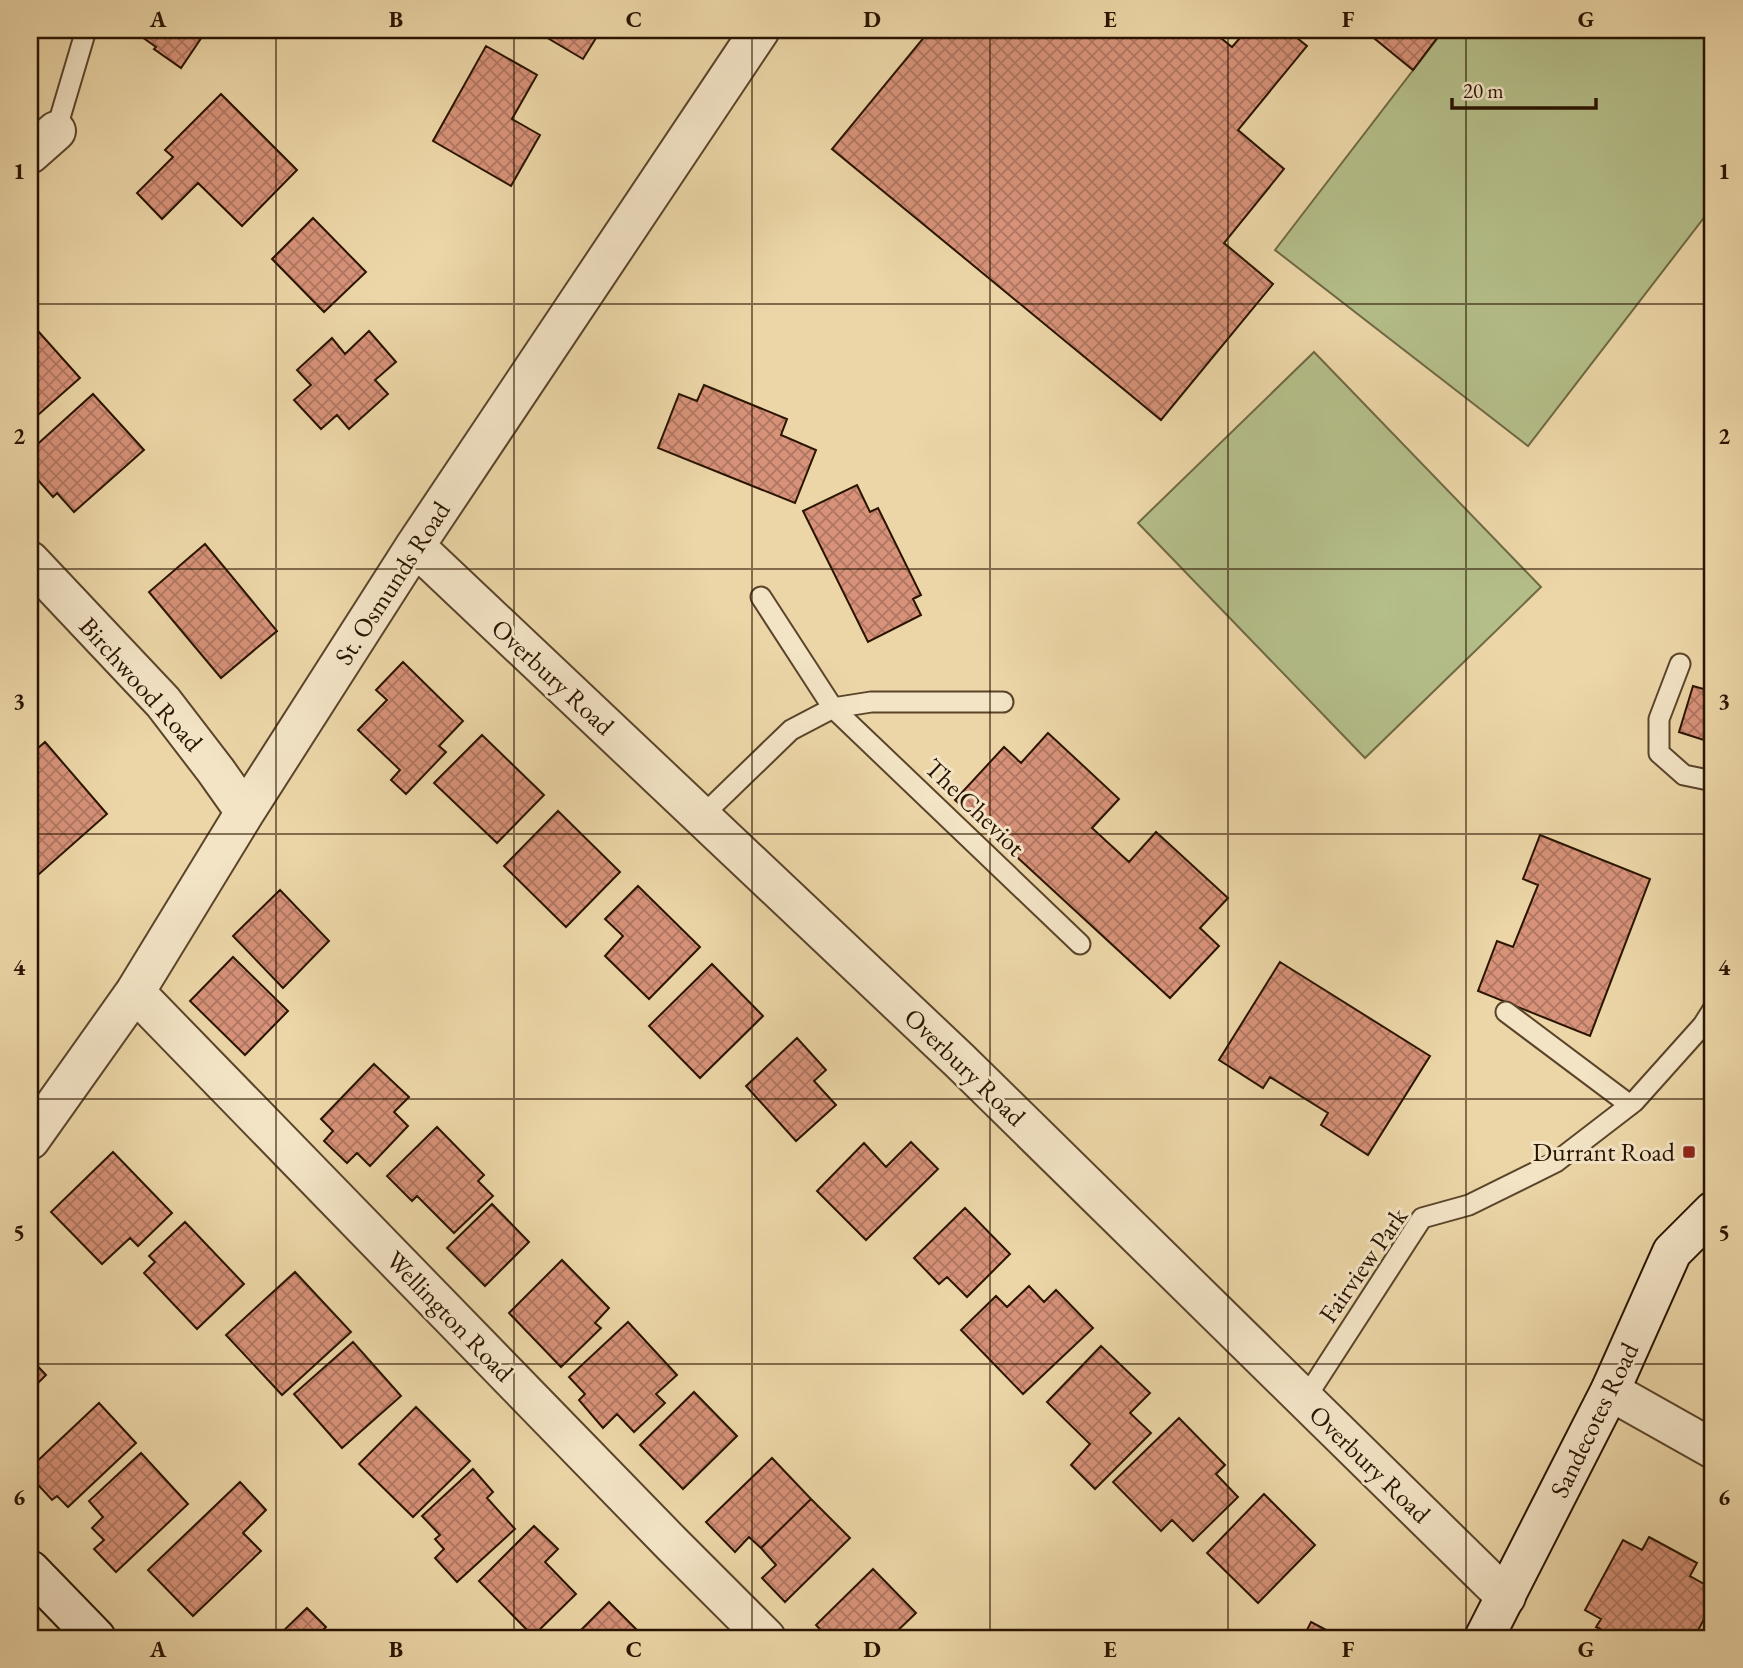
<svg xmlns="http://www.w3.org/2000/svg" width="1743" height="1668" font-family="'EB Garamond',serif">
	<defs>
		<pattern id="building-cross-hatch" width="8" height="8" patternUnits="userSpaceOnUse" patternTransform="scale(1.75)"><rect width="8" height="8" fill="#d79279"/><path d="M0 0l8 8M0 8l8-8" fill="none" stroke="#af7661"/></pattern>
	</defs>
	<rect width="100%" height="100%" fill="#ecd6a7"/>
	<filter id="stains"><feTurbulence type="fractalNoise" baseFrequency=".00286" numOctaves="4"/><feColorMatrix values="0 0 0 0 .2 0 0 0 0 .09 0 0 0 0 .02 0 0 0 .5 -.17"/></filter>
	<radialGradient id="worn" r=".72"><stop offset=".6" stop-color="#630" stop-opacity="0"/><stop offset="1" stop-color="#630" stop-opacity=".3"/></radialGradient>
	<path fill="#b4be89" stroke="#6f6944" stroke-width="2" d="M 1444,30 L 1713,30 L 1713,206 L 1528,446 L 1275,250 Z
		M 1314,352 L 1541,587 L 1365,758 L 1138,523 Z"/>
	<path fill="url(#building-cross-hatch)" stroke="#2a1400" stroke-width="2" d="M 132,30 L 199,30 L 204,34 L 181,68 L 154,49 L 156,47 Z
		M 534,30 L 601,30 L 583,59 Z
		M 930,30 L 1211,30 L 1232,47 L 1247,30 L 1287,30 L 1307,46 L 1238,130 L 1284,169 L 1224,243 L 1273,284 L 1161,420 L 832,149 Z
		M 1364,30 L 1443,30 L 1413,70 Z
		M 486,46 L 537,75 L 512,119 L 540,135 L 511,186 L 433,141 Z
		M 221,94 L 297,170 L 242,226 L 198,183 L 162,219 L 137,193 L 173,157 L 165,150 Z
		M 313,218 L 366,272 L 324,312 L 272,259 Z
		M 38,331 L 80,378 L 30,422 L 30,338 Z
		M 369,331 L 396,362 L 375,380 L 388,394 L 349,429 L 337,415 L 321,429 L 294,400 L 311,385 L 297,370 L 332,338 L 345,354 Z
		M 704,385 L 787,419 L 781,435 L 816,450 L 795,503 L 658,448 L 679,394 L 697,401 Z
		M 93,394 L 144,450 L 74,512 L 57,493 L 53,497 L 30,471 L 30,451 Z
		M 857,485 L 870,512 L 878,508 L 921,595 L 913,599 L 921,615 L 868,642 L 803,511 Z
		M 205,544 L 277,631 L 221,678 L 149,592 Z
		M 403,662 L 463,721 L 439,746 L 446,752 L 406,794 L 391,780 L 400,770 L 358,730 L 387,700 L 376,690 Z
		M 1713,670 L 1713,743 L 1679,732 L 1693,686 L 1707,690 Z
		M 1048,733 L 1119,799 L 1092,828 L 1129,862 L 1156,832 L 1228,898 L 1200,928 L 1219,946 L 1170,998 L 955,800 L 1004,747 L 1021,763 Z
		M 482,735 L 544,795 L 497,843 L 434,783 Z
		M 45,742 L 107,814 L 30,882 L 30,755 Z
		M 558,811 L 620,872 L 566,927 L 504,866 Z
		M 1540,835 L 1650,879 L 1590,1036 L 1478,991 L 1497,941 L 1513,947 L 1538,885 L 1523,879 Z
		M 638,886 L 700,947 L 649,999 L 605,956 L 623,936 L 605,919 Z
		M 280,890 L 329,941 L 283,988 L 233,936 Z
		M 233,957 L 288,1011 L 245,1055 L 190,1001 Z
		M 1280,962 L 1430,1056 L 1368,1155 L 1321,1125 L 1328,1113 L 1270,1077 L 1263,1088 L 1219,1060 Z
		M 712,964 L 763,1016 L 700,1078 L 649,1026 Z
		M 797,1038 L 826,1070 L 814,1081 L 836,1105 L 796,1141 L 746,1086 Z
		M 374,1064 L 409,1097 L 394,1112 L 408,1126 L 370,1166 L 357,1153 L 347,1163 L 324,1141 L 333,1131 L 321,1119 Z
		M 437,1127 L 484,1175 L 478,1181 L 493,1196 L 454,1233 L 417,1196 L 412,1201 L 387,1176 Z
		M 911,1142 L 938,1169 L 866,1240 L 817,1191 L 864,1143 L 886,1167 Z
		M 113,1152 L 172,1213 L 138,1246 L 130,1238 L 102,1264 L 51,1212 Z
		M 492,1204 L 529,1242 L 485,1286 L 447,1248 Z
		M 965,1208 L 1010,1254 L 967,1297 L 947,1277 L 939,1284 L 914,1258 Z
		M 185,1222 L 244,1284 L 197,1329 L 144,1273 L 155,1262 L 149,1256 Z
		M 562,1260 L 609,1308 L 595,1323 L 601,1328 L 561,1367 L 509,1313 Z
		M 295,1272 L 351,1332 L 282,1395 L 226,1335 Z
		M 1029,1286 L 1044,1302 L 1056,1290 L 1093,1328 L 1023,1394 L 961,1330 L 996,1296 L 1007,1307 Z
		M 628,1322 L 677,1375 L 656,1394 L 665,1403 L 634,1432 L 617,1414 L 603,1428 L 579,1400 L 585,1394 L 569,1377 Z
		M 353,1342 L 401,1396 L 342,1448 L 294,1394 Z
		M 1101,1346 L 1150,1393 L 1130,1413 L 1151,1433 L 1095,1489 L 1071,1465 L 1090,1444 L 1047,1402 Z
		M 30,1358 L 46,1375 L 30,1391 Z
		M 694,1392 L 737,1436 L 683,1489 L 640,1445 Z
		M 99,1403 L 136,1443 L 68,1507 L 57,1496 L 52,1500 L 30,1476 L 30,1468 Z
		M 416,1407 L 470,1461 L 413,1517 L 359,1464 Z
		M 1179,1418 L 1225,1465 L 1216,1474 L 1238,1497 L 1193,1541 L 1172,1520 L 1161,1531 L 1113,1482 Z
		M 141,1453 L 188,1504 L 116,1572 L 94,1549 L 104,1540 L 92,1528 L 103,1517 L 89,1501 Z
		M 772,1458 L 811,1499 L 761,1548 L 749,1537 L 735,1552 L 706,1522 Z
		M 473,1469 L 493,1492 L 487,1498 L 515,1529 L 457,1582 L 435,1558 L 444,1549 L 435,1539 L 440,1535 L 422,1516 Z
		M 240,1482 L 266,1510 L 243,1533 L 261,1551 L 193,1616 L 148,1570 Z
		M 1264,1494 L 1315,1545 L 1258,1603 L 1207,1553 Z
		M 811,1499 L 850,1538 L 785,1602 L 762,1578 L 776,1565 L 761,1548 Z
		M 534,1526 L 558,1549 L 545,1562 L 576,1594 L 533,1636 L 479,1581 Z
		M 1649,1537 L 1697,1563 L 1690,1576 L 1713,1589 L 1713,1602 L 1694,1638 L 1617,1638 L 1596,1627 L 1601,1619 L 1585,1610 L 1623,1540 L 1642,1550 Z
		M 873,1569 L 916,1613 L 890,1638 L 828,1638 L 816,1625 Z
		M 609,1602 L 640,1633 L 635,1638 L 573,1638 Z
		M 307,1608 L 326,1627 L 315,1638 L 276,1638 Z
		M 1311,1622 L 1336,1635 L 1334,1638 L 1303,1638 Z"/>
	<g fill="none" stroke-linecap="round" stroke-linejoin="round">
		<g stroke="#5a442a" stroke-width="23">
			<path id="lane" d="M 56,131 L 86,30
				M 761,597 L 833,708 L 1080,944
				M 1680,664 L 1659,719 L 1659,753 L 1684,775 L 1713,781
				M 701,817 L 791,730 L 833,708 L 871,702 L 1003,702
				M 1506,1012 L 1630,1105
				M 1305,1399 L 1422,1218 L 1469,1205 L 1556,1162 L 1634,1102 L 1703,1025 L 1713,1009"/>
		</g>
		<g stroke="#5a442a" stroke-width="42">
			<path id="street" d="M 30,154 L 56,131
				M 415,546 L 960,1061 L 1506,1597
				M 30,561 L 163,702 L 216,771 L 245,812
				M 135,992 L 672,1544 L 766,1638
				M 30,1140 L 135,992 L 245,812 L 415,546 L 760,30
				M 1610,1391 L 1713,1449"/>
		</g>
		<g stroke="#2a1400" stroke-width="42">
			<path id="secondary" d="M 30,1570 L 96,1638
				M 1484,1638 L 1610,1391 L 1672,1252 L 1713,1211"/>
		</g>
		<use href="#lane" stroke="#f3e4c6" stroke-width="19"/>
		<use href="#street" stroke="#f3e4c6" stroke-width="38"/>
		<use href="#secondary" stroke="#f3e4c6" stroke-width="38"/>
	</g>
	<path fill="none" stroke="#2a1400" stroke-width="2" stroke-opacity="0.55" d="M 276,30 L 276,1638M 514,30 L 514,1638M 752,30 L 752,1638M 990,30 L 990,1638M 1228,30 L 1228,1638M 1466,30 L 1466,1638M 30,304 L 1713,304M 30,569 L 1713,569M 30,834 L 1713,834M 30,1099 L 1713,1099M 30,1364 L 1713,1364"/>
	<rect fill="#8f2418" stroke="#f3e4c6" stroke-width="2.5" x="1682" y="1145" width="14" height="14" rx="3.5"/>
	<g text-anchor="middle" dominant-baseline="central" stroke-width="6" stroke-linejoin="round" paint-order="stroke">
		<g font-size="26" fill="#2a1400" stroke="#f3e4c6">
			<text transform="translate(392 583) rotate(-57)">St. Osmunds Road</text>
			<text transform="translate(553 677) rotate(43)">Overbury Road</text>
			<text transform="translate(141 684) rotate(48)">Birchwood Road</text>
			<text transform="translate(975 807) rotate(44)">The Cheviot</text>
			<text transform="translate(965 1067) rotate(44)">Overbury Road</text>
			<text transform="translate(1363 1265) rotate(-55)">Fairview Park</text>
			<text transform="translate(450 1316) rotate(46)">Wellington Road</text>
			<text transform="translate(1594 1420) rotate(-64)">Sandecotes Road</text>
			<text transform="translate(1370 1464) rotate(44)">Overbury Road</text>
		</g>
		<g font-size="26" fill="#2a1400" stroke="#f3e4c6" text-anchor="end">
			<text x="1675" y="1152">Durrant Road</text>
		</g>
	</g>
	<rect width="1743" height="1668" fill="none" stroke="#ecd6a7" stroke-width="77"/>
	<path d="M1452 98v10h144v-10" fill="none" stroke="#2a1400" stroke-width="3.5"/>
	<text x="1463" y="98" font-size="21" fill="#2a1400" stroke="#f3e4c6" stroke-width="5" paint-order="stroke">20 m</text>
	<rect x="38" y="38" width="1666" height="1592" fill="none" stroke="#2a1400" stroke-width="2.5"/>
	<g font-size="23" text-anchor="middle" font-weight="bold" fill="#2a1400">
		<text x="158" y="27">A</text>
		<text x="396" y="27">B</text>
		<text x="634" y="27">C</text>
		<text x="872" y="27">D</text>
		<text x="1110" y="27">E</text>
		<text x="1348" y="27">F</text>
		<text x="1586" y="27">G</text>
		<text x="19" y="179">1</text>
		<text x="1724" y="179">1</text>
		<text x="19" y="444">2</text>
		<text x="1724" y="444">2</text>
		<text x="19" y="709">3</text>
		<text x="1724" y="709">3</text>
		<text x="19" y="975">4</text>
		<text x="1724" y="975">4</text>
		<text x="19" y="1240">5</text>
		<text x="1724" y="1240">5</text>
		<text x="19" y="1505">6</text>
		<text x="1724" y="1505">6</text>
		<text x="158" y="1657">A</text>
		<text x="396" y="1657">B</text>
		<text x="634" y="1657">C</text>
		<text x="872" y="1657">D</text>
		<text x="1110" y="1657">E</text>
		<text x="1348" y="1657">F</text>
		<text x="1586" y="1657">G</text>
	</g>
	<rect width="100%" height="100%" filter="url(#stains)"/>
	<rect width="100%" height="100%" fill="url(#worn)"/>
</svg>
